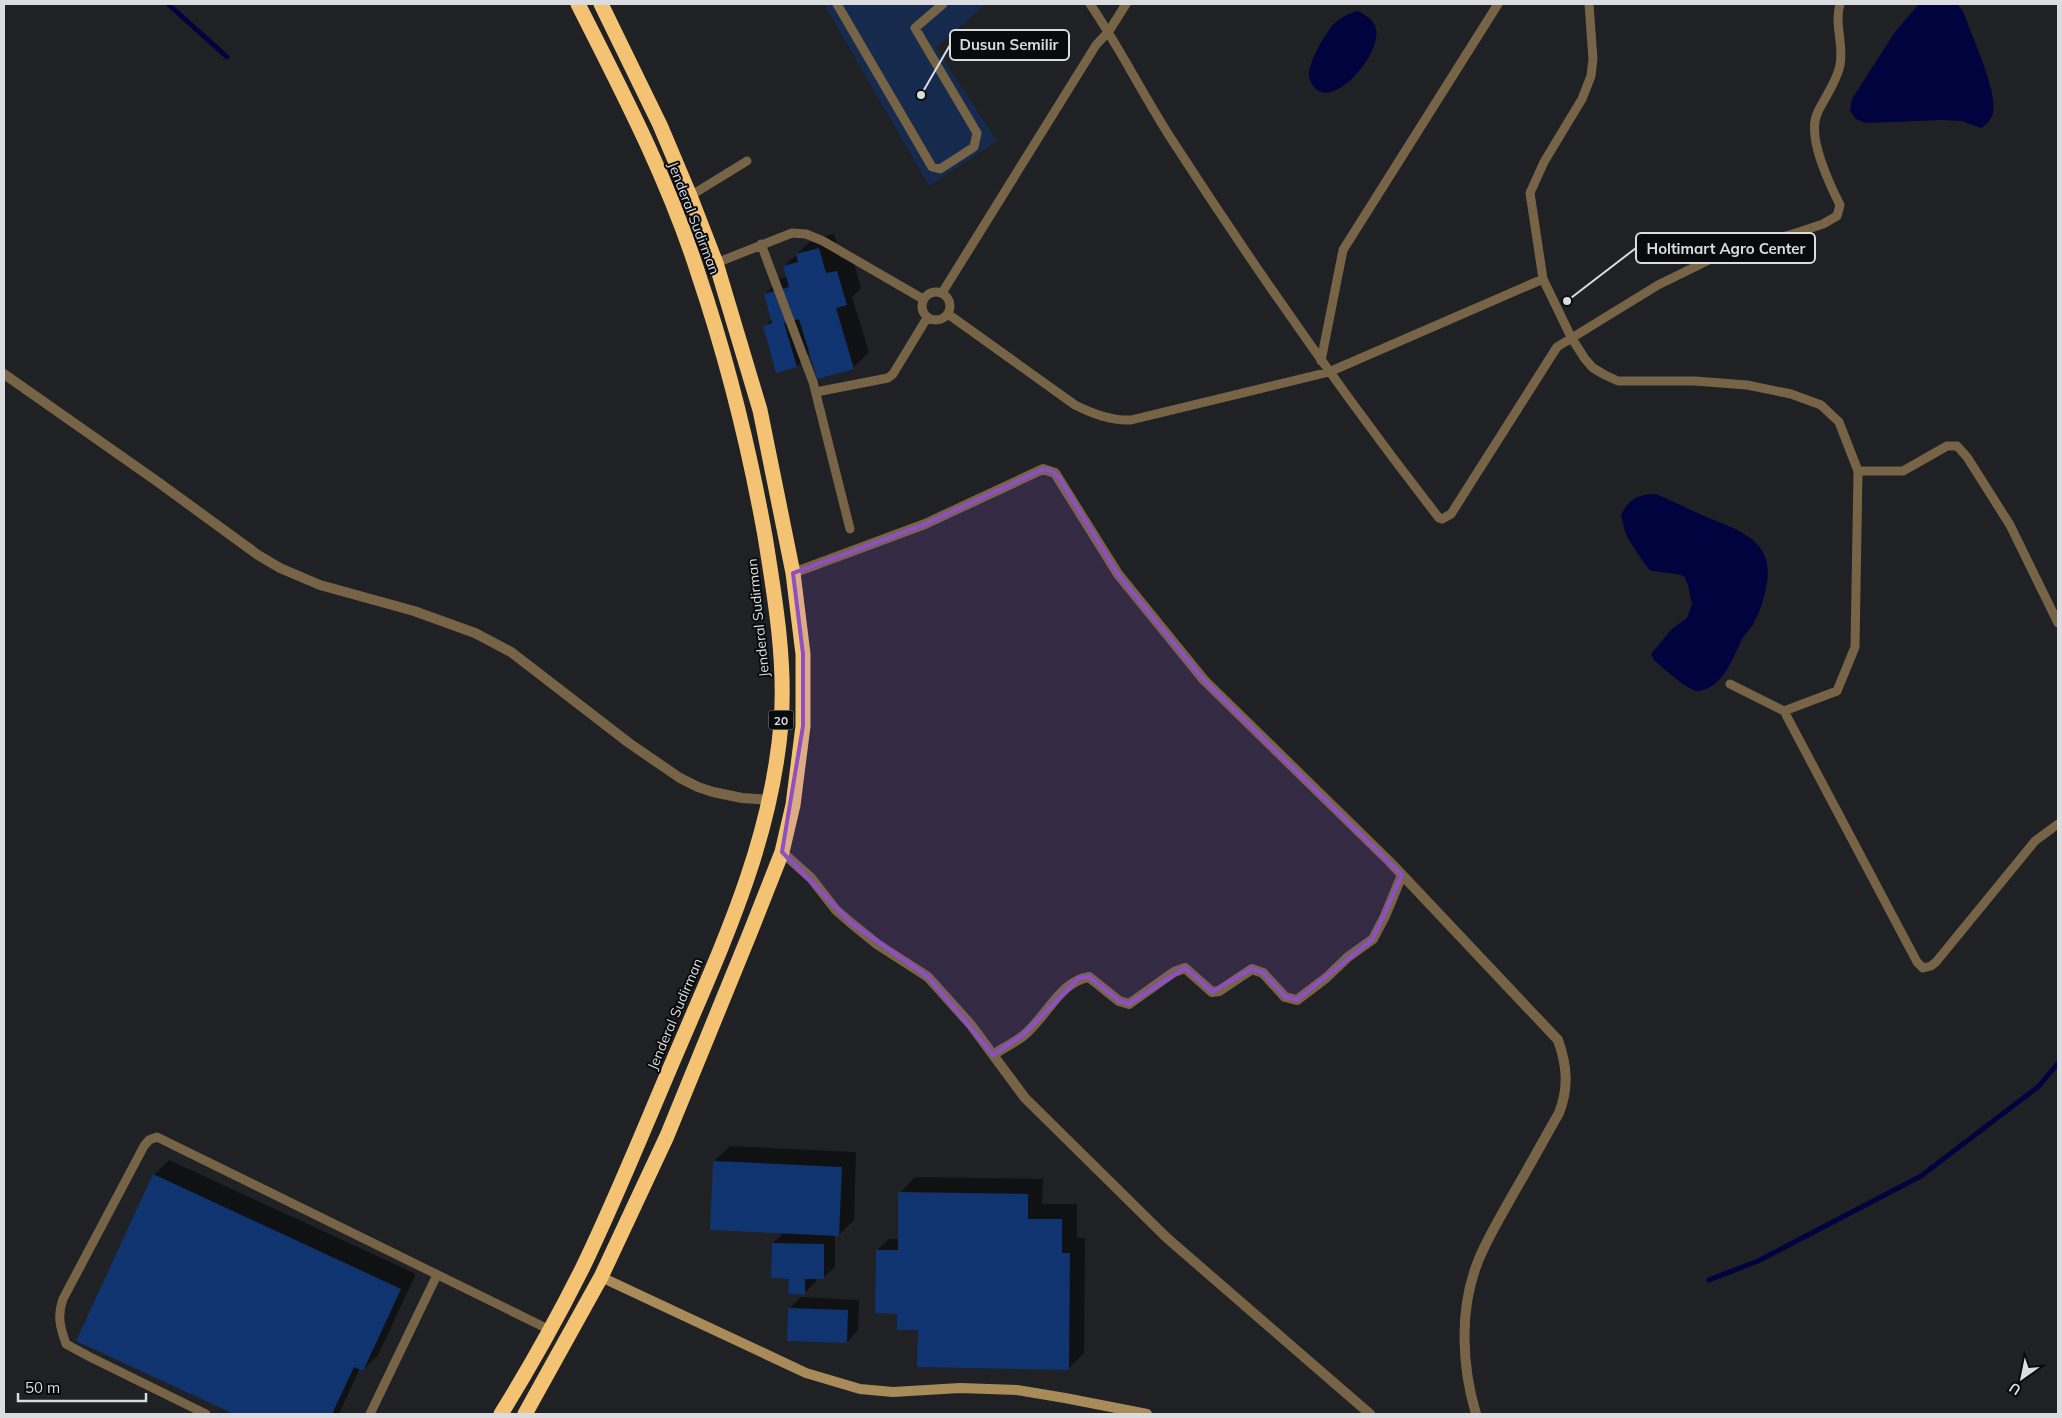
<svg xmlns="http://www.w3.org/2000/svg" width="2062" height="1418" font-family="Mulish,sans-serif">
	<rect width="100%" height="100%" fill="#1f2124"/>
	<path fill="#152a4c" d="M 824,4 L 986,4 L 936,48 L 997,141 L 929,186 Z"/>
	<path fill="#00033e" d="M 1919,4 L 1957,4 L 1963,11 C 1971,35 1998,91 1993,113 C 1992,119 1986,125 1981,128 L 1962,121 L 1942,120 L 1866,123 L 1856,119 L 1850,111 L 1852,99 L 1895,32 Z
		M 1358,11 C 1365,15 1372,18 1375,26 C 1386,49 1335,110 1315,88 C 1312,84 1309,80 1309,74 C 1309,62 1326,31 1335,23 C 1342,17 1349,13 1358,11 Z
		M 1656,494 C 1673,501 1688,509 1704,516 C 1736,530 1774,538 1767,583 C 1765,595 1760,612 1754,623 C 1751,629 1744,634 1741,641 C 1732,660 1723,687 1699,691 C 1690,693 1662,667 1654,660 L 1651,654 L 1672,629 L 1687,618 L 1692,604 L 1688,585 L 1684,576 C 1676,573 1654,572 1650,570 C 1647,568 1630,542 1628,538 C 1624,531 1623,522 1621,515 C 1629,498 1638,495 1656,494 Z"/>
	<path fill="#0007" d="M 834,234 L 841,259 L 852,256 L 861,288 L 852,297 L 869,352 L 853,368 L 810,352 L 797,366 L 764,327 L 772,319 L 765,294 L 780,279 L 787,277 L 784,266 L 813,239 Z
		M 730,1146 L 856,1152 L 854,1220 L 839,1235 L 835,1235 L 835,1267 L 823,1278 L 816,1278 L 816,1282 L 804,1293 L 790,1278 L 773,1243 L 784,1232 L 714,1161 Z
		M 169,1160 L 416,1274 L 378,1355 L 363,1370 L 360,1368 L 339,1414 L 237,1414 L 78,1341 L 154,1175 Z
		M 915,1177 L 1043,1179 L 1042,1204 L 1077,1204 L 1077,1238 L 1085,1238 L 1084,1353 L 1068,1369 L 898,1313 L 877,1250 L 889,1239 L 899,1239 L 900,1193 Z
		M 801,1297 L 859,1300 L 858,1330 L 847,1342 L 789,1309 Z"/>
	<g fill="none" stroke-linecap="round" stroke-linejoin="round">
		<path stroke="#00033e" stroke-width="5" d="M 168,4 L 227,57
			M 1709,1280 L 1758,1261 L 1921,1176 L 2039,1086 L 2058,1063"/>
	</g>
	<path fill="#103470" d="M 819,248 L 826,273 L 837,271 L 847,305 L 836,308 L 854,369 L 817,379 L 799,319 L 784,323 L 797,367 L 776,373 L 763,326 L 772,323 L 764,294 L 789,287 L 783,266 L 798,262 L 796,254 Z
		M 713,1161 L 842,1167 L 839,1236 L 710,1230 Z
		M 153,1174 L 401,1289 L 363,1371 L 354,1367 L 332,1414 L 234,1414 L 76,1341 Z
		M 898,1192 L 1028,1194 L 1028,1219 L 1062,1219 L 1062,1253 L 1070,1253 L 1069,1370 L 917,1367 L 918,1330 L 897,1330 L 897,1314 L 875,1313 L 876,1250 L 898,1250 Z
		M 772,1243 L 824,1244 L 824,1279 L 805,1279 L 805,1295 L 788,1294 L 789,1279 L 771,1278 Z
		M 788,1308 L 848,1310 L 847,1343 L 787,1341 Z"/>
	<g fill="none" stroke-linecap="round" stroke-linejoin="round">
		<path stroke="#776446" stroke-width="9" d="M 837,4 L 932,167 L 940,169 L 974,147 L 977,133 L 915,28 L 943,4
			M 1090,4 C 1120,48 1143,95 1172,140 C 1256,270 1344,396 1439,518 L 1442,519 L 1451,514 L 1557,347 L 1658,285 L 1711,259 L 1799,232 L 1823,224 L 1837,216 L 1840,205 C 1829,183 1807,137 1817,114 C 1824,98 1837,82 1840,65 C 1844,45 1834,24 1840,4
			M 1589,4 L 1593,59 L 1591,76 L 1582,99 L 1544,162 L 1530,193 L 1543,279 L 1571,337 L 1585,359 L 1593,368 L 1605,375 L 1618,381 L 1695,381 L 1747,385 L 1791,394 L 1821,405 L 1839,422 L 1858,471 L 1855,647 L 1837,691 L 1784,711
			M 690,196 L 747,161
			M 761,244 L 813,382 L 850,529
			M 716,263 L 792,233 L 806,234 L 823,241 L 923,299
			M922 306a14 14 0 1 1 28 0a14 14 0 1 1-28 0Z
			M 942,293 L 1096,45 L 1109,31 L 1126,4
			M 948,314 L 1075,405 C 1093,414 1111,421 1131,420 L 1329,372 L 1543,279
			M 1321,361 L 1343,250 L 1498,4
			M 816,392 L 888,378 L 893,374 L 927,318
			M 1858,471 L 1903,471 L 1947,446 L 1957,446 L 1967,457 L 2010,525 L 2058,623
			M 1730,684 L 1784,711 L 1917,962 L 1923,968 L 1931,966 L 1936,962 L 2035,841 L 2058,824
			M 206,1414 L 90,1357 L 66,1344 C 60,1327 57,1316 63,1299 L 144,1146 L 149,1140 L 157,1137 L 550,1330
			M 370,1414 L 437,1275"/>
		<path stroke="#776446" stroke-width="10" d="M 4,374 L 158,482 L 258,555 L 280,568 L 320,585 L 414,611 L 475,633 L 511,652 L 629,743 L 680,778 L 698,787 L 713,792 L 742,798 L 771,800
			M 793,573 L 925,524 L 1043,469 L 1055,473 L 1118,574 L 1204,680 L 1390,862 L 1558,1040 C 1567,1065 1569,1088 1559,1113 C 1543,1141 1528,1169 1512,1196 C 1500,1218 1486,1240 1477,1264 C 1459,1311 1462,1367 1476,1414
			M 782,852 L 811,878 L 836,910 L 851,923 L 877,944 L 928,977 L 971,1025 L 1025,1098 L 1167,1238 L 1370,1414
			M 993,1055 C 1003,1048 1014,1043 1023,1036 C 1046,1018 1060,981 1089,977 L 1119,1001 L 1129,1004 L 1174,972 L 1185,968 L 1212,992 L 1219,991 L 1252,969 L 1263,973 L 1285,997 L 1297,1000 L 1326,978 L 1348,957 L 1373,939 L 1385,916 L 1402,875"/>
		<path stroke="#a98b59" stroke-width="10" d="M 601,1277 L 806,1373 L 860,1389 L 893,1392 L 960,1388 L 1017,1390 L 1065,1398 L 1147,1414"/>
		<path stroke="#f3c373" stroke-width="15" d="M 501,1414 C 530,1367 557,1319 582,1269 C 616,1199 645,1126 676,1054 C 722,946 771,843 781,724 C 786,662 775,598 765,536 C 749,447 727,359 698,273 C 668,179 622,91 578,4
			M 525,1414 L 601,1277 L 667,1136 L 750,933 L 782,852 L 793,805 L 803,726 L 803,654 L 793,573 L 760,410 L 716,263 L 690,196 L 660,125 L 601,4"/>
	</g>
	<path fill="#8e4fc5" fill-opacity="0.2" stroke="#8e4fc5" stroke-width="4" stroke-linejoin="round" d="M 1043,469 L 1050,470 L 1059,477 L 1118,574 L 1204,680 L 1402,875 L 1373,939 L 1297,1000 L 1285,997 L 1263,973 L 1252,969 L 1212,992 L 1185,968 L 1129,1004 L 1119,1001 L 1089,977 L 1079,978 L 1023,1035 L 993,1055 L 928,977 L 851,923 L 782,852 L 803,726 L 803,654 L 793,573 L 925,524 Z"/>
	<g text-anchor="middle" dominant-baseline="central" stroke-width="4" stroke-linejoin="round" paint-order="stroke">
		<rect fill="#090a0c" stroke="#9c9da0" stroke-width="1" x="768.5" y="710.5" width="25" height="19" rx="4"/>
		<g font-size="12" font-weight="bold" fill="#dbdcdf">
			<text x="781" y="720">20</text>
		</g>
		<g font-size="14" fill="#dbdcdf" stroke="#090a0c">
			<text transform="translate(694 218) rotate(69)">Jenderal Sudirman</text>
			<text transform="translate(758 618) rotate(-96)">Jenderal Sudirman</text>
			<text transform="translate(675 1014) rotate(-67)">Jenderal Sudirman</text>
		</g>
	</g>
	<path fill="none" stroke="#dbdcdf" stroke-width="2" d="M921 95L950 45M1567 301L1636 248"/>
	<g fill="#dbdcdf" stroke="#090a0c" stroke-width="2">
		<circle cx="921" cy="95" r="5"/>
		<circle cx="1567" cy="301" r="5"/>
	</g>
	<g fill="#090a0c" stroke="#dbdcdf" stroke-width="2">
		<rect x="950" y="30" width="119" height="30" rx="5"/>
		<rect x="1636" y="233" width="179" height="30" rx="5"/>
	</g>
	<g font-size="15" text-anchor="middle" font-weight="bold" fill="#dbdcdf">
		<text x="1009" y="50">Dusun Semilir</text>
		<text x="1726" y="254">Holtimart Agro Center</text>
	</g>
	<rect width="2062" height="1418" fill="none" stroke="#dbdcdf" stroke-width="10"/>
	<g transform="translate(2022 1378) rotate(213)" stroke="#090a0c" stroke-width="4" paint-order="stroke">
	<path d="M0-4L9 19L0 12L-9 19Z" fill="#dbdcdf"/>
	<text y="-8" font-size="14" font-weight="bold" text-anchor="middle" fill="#dbdcdf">U</text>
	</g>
	<path d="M18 1393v8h128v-8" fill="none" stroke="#dbdcdf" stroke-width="2.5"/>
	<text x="25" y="1393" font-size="15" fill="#dbdcdf" stroke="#090a0c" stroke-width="4" paint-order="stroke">50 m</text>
</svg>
